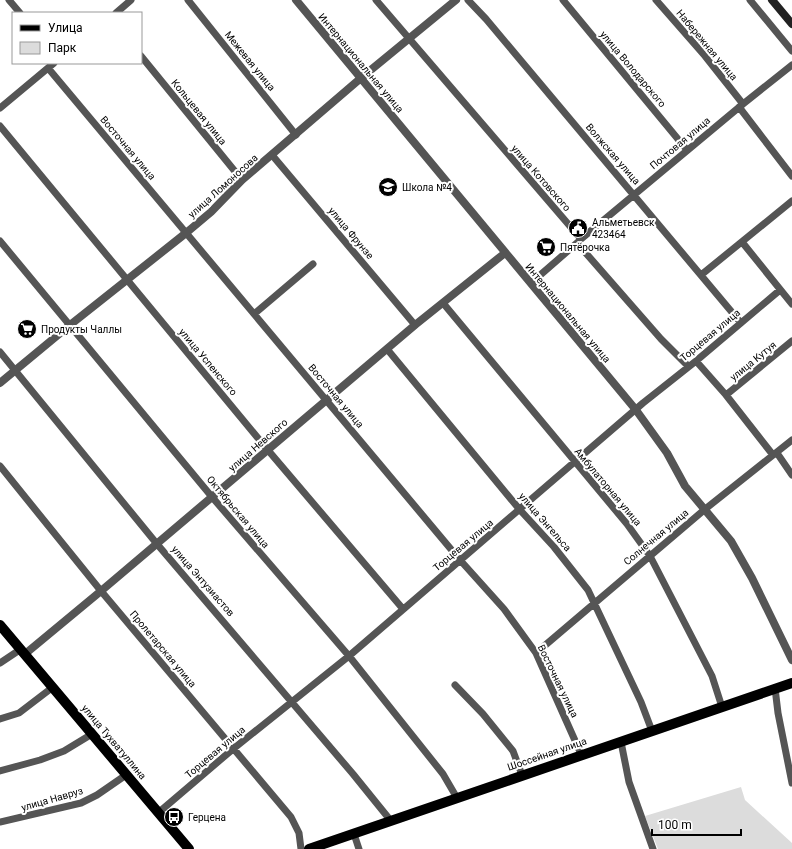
<svg xmlns="http://www.w3.org/2000/svg" width="792" height="849" font-family="Roboto,sans-serif">
	<rect width="100%" height="100%" fill="#fff"/>
	<path fill="#dcdcdc" d="M 741,787 L 745,800 L 792,843 L 792,849 L 658,849 L 645,816 Z"/>
	<g fill="none" stroke-linecap="round" stroke-linejoin="round">
		<path stroke="#555" stroke-width="7" d="M 9,0 L 20,13
			M 188,0 L 296,135
			M 376,0 L 581,239 L 577,243 L 661,339 L 688,366
			M 468,0 L 486,19 L 741,323
			M 563,0 L 687,150
			M 656,0 L 705,56 L 743,104
			M 750,0 L 792,51
			M 116,13 L 131,0
			M 141,56 L 242,180
			M 48,68 L 460,560 L 504,609 L 536,653 L 581,754
			M 739,107 L 792,176
			M 0,108 L 54,63
			M 0,126 L 267,449 L 403,609
			M 272,155 L 415,325
			M 581,239 L 743,104 L 792,65
			M 0,241 L 212,497 L 349,656 L 443,774 L 457,798
			M 742,242 L 792,304
			M 701,275 L 792,201
			M 531,283 L 577,243
			M 443,303 L 627,524 L 650,556 L 712,676 L 722,707
			M 254,314 L 313,264
			M 387,349 L 520,510 L 554,547 L 588,590 L 641,702 L 652,731
			M 0,352 L 157,544 L 353,774 L 391,821
			M 696,361 L 726,395 L 773,455
			M 726,395 L 792,341
			M 777,453 L 792,475
			M 0,466 L 101,591 L 291,817 L 299,833 L 301,849
			M 536,653 L 704,510 L 792,440
			M 0,663 L 21,649
			M 455,685 L 483,714 L 513,751 L 522,775
			M 775,688 L 778,713 L 792,783
			M 0,719 L 19,713 L 53,687
			M 621,742 L 629,782 L 653,849
			M 0,771 L 40,760 L 64,751 L 92,734
			M 158,813 L 233,749 L 349,656 L 643,403 L 696,361 L 780,290
			M 0,822 L 81,803 L 97,795 L 126,775
			M 354,834 L 359,849"/>
		<path stroke="#555" stroke-width="8" d="M 296,0 L 636,410 L 667,453 L 685,486 L 731,541 L 752,578 L 792,660
			M 0,383 L 70,325 L 186,233 L 211,212 L 242,180 L 361,78 L 456,0
			M 25,654 L 101,591 L 415,325 L 505,253"/>
		<path stroke="#222" stroke-width="8" d="M 772,0 L 792,24"/>
		<path stroke="#000" stroke-width="10" d="M 0,625 L 189,849
			M 309,849 L 792,683"/>
	</g>
	<defs>
		<g id="school-disc" transform="scale(1)"><circle r="9.5" fill="#000" stroke="#fff"/><path d="M0-5L7-2L0 1L-7-2ZM-4 1L0 2.5L4 1V4Q0 6-4 4Z" fill="#fff"/></g>
		<g id="civic-disc" transform="scale(1)"><circle r="9.5" fill="#000" stroke="#fff"/><path d="M-.6-6.5H3V-4.5H.6V-3L4-1V1h2V6H-6V1h2V-1L-.6-3ZM-1.2 2.5V6h2.4V2.5Z" fill="#fff"/></g>
		<g id="supermarket-disc" transform="scale(1)"><circle r="9.5" fill="#000" stroke="#fff"/><path d="M-6-5.5h2.5l.6 2H6L4.5 2H-2.5L-4.4-4H-6ZM-1.5 3.2a1.3 1.3 0 1 0 .1 0ZM3 3.2a1.3 1.3 0 1 0 .1 0Z" fill="#fff"/></g>
		<g id="bus-disc" transform="scale(1)"><circle r="9.5" fill="#000" stroke="#fff"/><path d="M-5-6H5V4H4V6H2V4H-2V6H-4V4H-5ZM-3.5-4V0h7V-4ZM-3.5 1.2v1.5H-2V1.2ZM2 1.2v1.5H3.5V1.2Z" fill="#fff"/></g>
	</defs>
	<g fill-rule="evenodd">
		<use href="#school-disc" x="388" y="187"/>
		<use href="#civic-disc" x="578" y="228"/>
		<use href="#supermarket-disc" x="546" y="247"/>
		<use href="#supermarket-disc" x="27" y="329"/>
		<use href="#bus-disc" x="174" y="817"/>
	</g>
	<g text-anchor="middle" dominant-baseline="central" stroke-width="4" stroke-linejoin="round" paint-order="stroke">
		<g font-size="10" fill="#000" stroke="#fff">
			<text transform="translate(707 45) rotate(50)">Набережная улица</text>
			<text transform="translate(250 61) rotate(51)">Межевая улица</text>
			<text transform="translate(361 63) rotate(50)">Интернациональная улица</text>
			<text transform="translate(633 69) rotate(50)">улица Володарского</text>
			<text transform="translate(199 112) rotate(51)">Кольцевая улица</text>
			<text transform="translate(680 143) rotate(-40)">Почтовая улица</text>
			<text transform="translate(128 148) rotate(50)">Восточная улица</text>
			<text transform="translate(613 154) rotate(49)">Волжская улица</text>
			<text transform="translate(541 178) rotate(49)">улица Котовского</text>
			<text transform="translate(223 186) rotate(-42)">улица Ломоносова</text>
			<text transform="translate(351 233) rotate(50)">улица Фрунзе</text>
			<text transform="translate(568 313) rotate(50)">Интернациональная улица</text>
			<text transform="translate(710 335) rotate(-40)">Торцевая улица</text>
			<text transform="translate(753 361) rotate(-39)">улица Кутуя</text>
			<text transform="translate(208 362) rotate(50)">улица Успенского</text>
			<text transform="translate(336 396) rotate(50)">Восточная улица</text>
			<text transform="translate(258 445) rotate(-41)">улица Невского</text>
			<text transform="translate(608 487) rotate(50)">Амбулаторная улица</text>
			<text transform="translate(238 512) rotate(50)">Октябрьская улица</text>
			<text transform="translate(545 522) rotate(49)">улица Энгельса</text>
			<text transform="translate(656 537) rotate(-40)">Солнечная улица</text>
			<text transform="translate(463 545) rotate(-40)">Торцевая улица</text>
			<text transform="translate(203 581) rotate(49)">улица Энтузиастов</text>
			<text transform="translate(163 649) rotate(50)">Пролетарская улица</text>
			<text transform="translate(558 681) rotate(64)">Восточная улица</text>
			<text transform="translate(114 742) rotate(50)">улица Тухватуллина</text>
			<text transform="translate(215 752) rotate(-40)">Торцевая улица</text>
			<text transform="translate(547 754) rotate(-19)">Шоссейная улица</text>
			<text transform="translate(52 799) rotate(-16)">улица Навруз</text>
		</g>
		<g font-size="10" fill="#000" stroke="#fff" text-anchor="start">
			<text x="402" y="187">Школа №4</text>
			<text x="592" y="222">Альметьевск<tspan x="592" dy="12">423464</tspan></text>
			<text x="560" y="247">Пятёрочка</text>
			<text x="41" y="329">Продукты Чаллы</text>
			<text x="188" y="817">Герцена</text>
		</g>
	</g>
	<rect x="12" y="12" width="130" height="52" fill="#ffffff" stroke="#999999"/>
	<rect x="20" y="25" width="20" height="6" fill="#000000" stroke="#999999"/>
	<text x="48" y="32" font-size="12" fill="#000000">Улица</text>
	<rect x="20" y="42" width="20" height="12" fill="#dcdcdc" stroke="#999999"/>
	<text x="48" y="52" font-size="12" fill="#000000">Парк</text>
	<path d="M652 829v6h89v-6" fill="none" stroke="#000000" stroke-width="2"/>
	<text x="658" y="829" font-size="12" fill="#000000" stroke="#ffffff" stroke-width="3" paint-order="stroke">100 m</text>
</svg>
